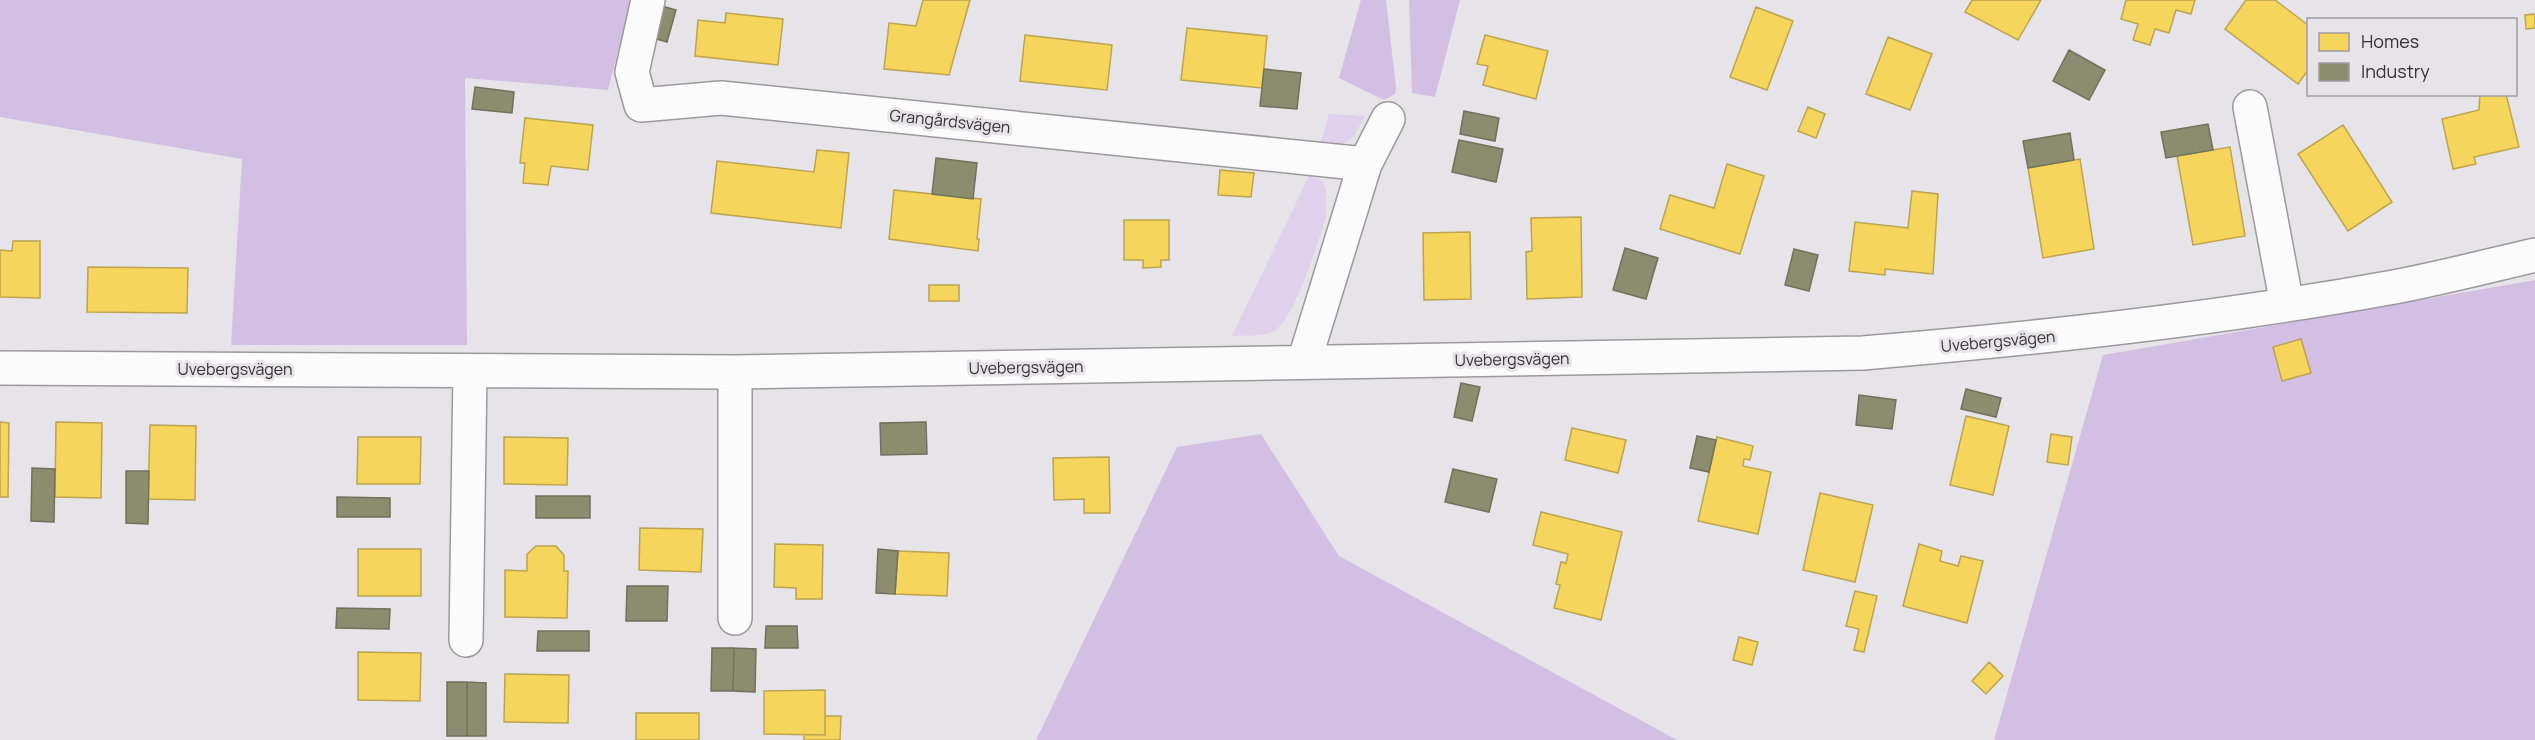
<svg xmlns="http://www.w3.org/2000/svg" width="2535" height="740" font-family="Manrope,sans-serif">
	<rect width="100%" height="100%" fill="#e6e4e8"/>
	<path fill="#dfd0eb" d="M 1329,114 L 1365,116 L 1354,136 L 1338,147 L 1320,145 Z
		M 1309,176 L 1323,181 L 1326,190 L 1326,218 C 1317,243 1295,319 1274,331 C 1263,337 1245,335 1232,336 Z"/>
	<path fill="#d3bfe4" d="M 0,0 L 631,0 L 608,90 L 465,78 L 467,345 L 231,345 L 242,159 L 0,117 Z
		M 1361,0 L 1386,0 L 1396,87 L 1395,94 L 1384,100 L 1339,78 Z
		M 1409,0 L 1460,0 L 1435,97 L 1412,93 Z
		M 2535,280 L 2535,740 L 1994,740 L 2103,355 Z
		M 1261,434 L 1339,556 L 1677,740 L 1036,740 L 1177,447 Z"/>
	<path fill="#f6d55c" stroke="#bca450" stroke-width="1.5" d="M 923,0 L 970,0 L 949,75 L 884,69 L 889,23 L 916,26 Z
		M 1972,0 L 2041,0 L 2018,40 L 1965,12 Z
		M 2126,0 L 2195,0 L 2191,14 L 2176,10 L 2169,33 L 2155,29 L 2150,45 L 2133,40 L 2138,24 L 2121,19 Z
		M 2246,0 L 2275,0 L 2308,25 L 2308,70 L 2298,84 L 2225,29 Z
		M 1756,7 L 1793,21 L 1767,90 L 1730,77 Z
		M 726,13 L 783,19 L 778,65 L 695,56 L 698,20 L 725,23 Z
		M 2535,14 L 2535,28 L 2526,29 L 2525,15 Z
		M 1187,28 L 1267,36 L 1262,88 L 1181,80 Z
		M 1025,35 L 1112,45 L 1107,90 L 1020,81 Z
		M 1485,35 L 1548,51 L 1536,99 L 1483,85 L 1488,66 L 1477,64 Z
		M 1888,37 L 1932,54 L 1910,110 L 1866,94 Z
		M 2480,94 L 2506,94 L 2519,147 L 2474,157 L 2476,164 L 2453,169 L 2442,119 L 2479,110 Z
		M 1808,107 L 1825,114 L 1816,138 L 1798,131 Z
		M 525,118 L 593,125 L 588,170 L 551,166 L 548,185 L 523,183 L 525,163 L 520,163 Z
		M 2343,125 L 2392,202 L 2348,231 L 2298,154 Z
		M 2230,147 L 2245,236 L 2193,245 L 2177,156 Z
		M 817,150 L 849,153 L 841,228 L 711,213 L 717,161 L 814,172 Z
		M 2080,159 L 2094,249 L 2043,258 L 2028,168 Z
		M 1727,164 L 1764,176 L 1740,254 L 1660,229 L 1670,195 L 1714,208 Z
		M 1220,170 L 1254,173 L 1251,197 L 1218,195 Z
		M 894,190 L 981,199 L 977,239 L 979,239 L 978,251 L 889,239 Z
		M 1912,191 L 1938,194 L 1933,274 L 1885,269 L 1885,275 L 1849,271 L 1855,222 L 1908,228 Z
		M 1581,217 L 1582,297 L 1527,299 L 1526,252 L 1532,251 L 1531,218 Z
		M 1124,220 L 1169,220 L 1169,260 L 1161,260 L 1161,267 L 1143,268 L 1143,260 L 1124,260 Z
		M 1470,232 L 1471,299 L 1424,300 L 1423,233 Z
		M 13,241 L 40,241 L 40,298 L 0,297 L 0,250 L 12,251 Z
		M 88,267 L 188,268 L 187,313 L 87,312 Z
		M 929,285 L 959,285 L 959,301 L 929,301 Z
		M 2301,339 L 2311,373 L 2282,381 L 2273,347 Z
		M 1966,416 L 2009,426 L 1993,495 L 1950,485 Z
		M 0,422 L 9,423 L 8,497 L 0,497 Z
		M 56,422 L 102,423 L 101,498 L 55,497 Z
		M 150,425 L 196,426 L 195,500 L 148,499 Z
		M 1572,428 L 1626,440 L 1618,473 L 1565,460 Z
		M 2051,434 L 2072,437 L 2068,465 L 2047,462 Z
		M 358,437 L 421,437 L 420,484 L 357,484 Z
		M 504,437 L 568,438 L 567,485 L 504,484 Z
		M 1717,437 L 1753,446 L 1750,460 L 1744,459 L 1743,466 L 1771,472 L 1758,534 L 1698,521 Z
		M 1109,457 L 1110,513 L 1084,513 L 1084,499 L 1054,500 L 1053,458 Z
		M 1820,493 L 1873,505 L 1855,582 L 1803,570 Z
		M 1541,512 L 1622,532 L 1601,620 L 1554,608 L 1560,585 L 1556,584 L 1561,562 L 1566,563 L 1568,554 L 1533,545 Z
		M 640,528 L 703,529 L 701,572 L 639,570 Z
		M 775,544 L 823,545 L 822,599 L 796,599 L 796,588 L 774,587 Z
		M 1919,544 L 1942,551 L 1940,561 L 1958,566 L 1961,556 L 1983,561 L 1967,623 L 1903,606 Z
		M 536,546 L 556,546 L 564,555 L 564,571 L 568,571 L 567,618 L 505,617 L 505,570 L 527,571 L 527,554 Z
		M 358,549 L 421,549 L 421,596 L 358,596 Z
		M 898,551 L 949,553 L 947,596 L 895,594 Z
		M 1855,591 L 1877,596 L 1864,652 L 1854,650 L 1859,629 L 1846,626 Z
		M 1739,637 L 1758,642 L 1752,665 L 1733,660 Z
		M 358,652 L 421,653 L 420,701 L 358,700 Z
		M 1989,662 L 2003,676 L 1986,694 L 1972,681 Z
		M 505,674 L 569,675 L 568,723 L 504,722 Z
		M 825,690 L 825,735 L 764,734 L 764,691 Z
		M 636,713 L 699,713 L 699,740 L 636,740 Z
		M 825,716 L 841,716 L 840,740 L 804,740 L 804,735 L 825,735 Z"/>
	<path fill="#8c8c6e" stroke="#71715d" stroke-width="1.5" d="M 655,4 L 676,10 L 667,42 L 646,36 Z
		M 2069,50 L 2105,70 L 2089,100 L 2053,81 Z
		M 1264,69 L 1301,73 L 1297,109 L 1260,106 Z
		M 475,87 L 514,92 L 512,113 L 472,109 Z
		M 1464,111 L 1499,118 L 1495,141 L 1460,134 Z
		M 2208,124 L 2213,150 L 2166,158 L 2161,132 Z
		M 2070,133 L 2074,160 L 2028,168 L 2023,141 Z
		M 1459,140 L 1503,149 L 1496,182 L 1452,172 Z
		M 936,158 L 977,163 L 973,199 L 932,194 Z
		M 1625,248 L 1658,258 L 1646,299 L 1613,290 Z
		M 1794,249 L 1818,255 L 1809,291 L 1785,285 Z
		M 1461,383 L 1480,387 L 1472,421 L 1454,417 Z
		M 1966,389 L 2001,398 L 1996,417 L 1961,409 Z
		M 1859,395 L 1896,400 L 1892,429 L 1856,425 Z
		M 926,422 L 927,454 L 881,455 L 880,423 Z
		M 1697,436 L 1716,440 L 1709,472 L 1690,468 Z
		M 32,468 L 55,469 L 54,522 L 31,521 Z
		M 1453,469 L 1497,479 L 1489,512 L 1445,502 Z
		M 126,471 L 149,471 L 148,524 L 126,523 Z
		M 536,496 L 590,496 L 590,518 L 536,518 Z
		M 337,497 L 390,498 L 390,517 L 337,517 Z
		M 878,549 L 898,551 L 895,594 L 876,593 Z
		M 627,586 L 668,586 L 667,621 L 626,621 Z
		M 337,608 L 390,609 L 389,629 L 336,628 Z
		M 766,626 L 797,626 L 798,648 L 765,648 Z
		M 538,631 L 589,631 L 589,651 L 537,651 Z
		M 712,648 L 734,648 L 733,691 L 711,691 Z
		M 734,648 L 756,649 L 755,692 L 733,691 Z
		M 447,682 L 467,682 L 467,736 L 447,736 Z
		M 467,682 L 486,683 L 486,736 L 467,736 Z"/>
	<g fill="none" stroke-linecap="round" stroke-linejoin="round">
		<g stroke="#9b999c" stroke-width="36">
			<path id="street" d="M 648,0 L 632,72 L 641,105 L 721,98 L 1365,164
				M 2250,107 L 2287,305
				M 1304,362 L 1365,164 L 1388,119
				M 0,368 L 735,372 L 1863,353 C 2041,338 2218,319 2394,287 C 2441,278 2488,266 2535,255
				M 735,618 L 735,372
				M 466,640 L 470,371"/>
		</g>
		<use href="#street" stroke="#fbfbfc" stroke-width="33"/>
	</g>
	<g text-anchor="middle" dominant-baseline="central" stroke-width="6" stroke-linejoin="round" paint-order="stroke">
		<g font-size="16" fill="#333234" stroke="#e6e3e9">
			<text transform="translate(950 121) rotate(6)">Grangårdsvägen</text>
			<text transform="translate(1998 341) rotate(-5)">Uvebergsvägen</text>
			<text transform="translate(1512 359) rotate(-1)">Uvebergsvägen</text>
			<text transform="translate(1026 367) rotate(-1)">Uvebergsvägen</text>
			<text x="235" y="369">Uvebergsvägen</text>
		</g>
	</g>
	<rect x="2307" y="18" width="210" height="78" fill="#e6e3e9" stroke="#9e9ca1" stroke-width="1.5"/>
	<rect x="2319" y="33" width="30" height="18" fill="#f6d55c" stroke="#9e9ca1" stroke-width="1.5"/>
	<text x="2361" y="48" font-size="18" fill="#333234">Homes</text>
	<rect x="2319" y="63" width="30" height="18" fill="#8c8c6e" stroke="#9e9ca1" stroke-width="1.5"/>
	<text x="2361" y="78" font-size="18" fill="#333234">Industry</text>
</svg>
